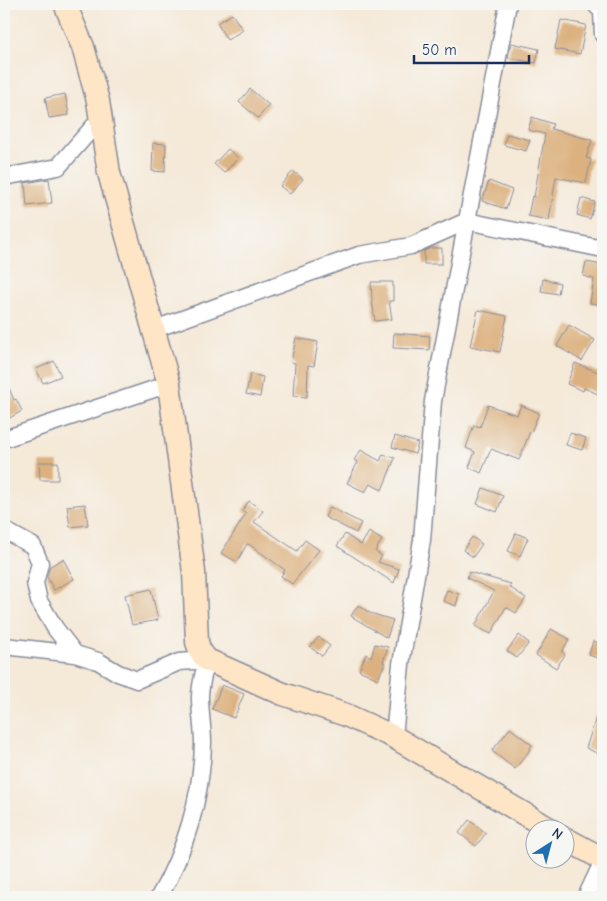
<svg xmlns="http://www.w3.org/2000/svg" width="607" height="901" font-family="'Comic Neue',sans-serif">
	<rect width="100%" height="100%" fill="#f6f6f2"/>
	<filter id="ink" filterUnits="userSpaceOnUse"><feTurbulence type="fractalNoise" baseFrequency=".02" numOctaves="2"/><feDisplacementMap in="SourceGraphic" scale="10" xChannelSelector="R" yChannelSelector="G"/><feConvolveMatrix kernelMatrix="1 2 1 2 8 2 1 2 1" color-interpolation-filters="sRGB"/></filter>
	<filter id="wash" filterUnits="userSpaceOnUse"><feTurbulence type="fractalNoise" baseFrequency=".0096" numOctaves="4" result="noise"/><feDisplacementMap in="SourceGraphic" scale="20" xChannelSelector="R" yChannelSelector="G"/><feGaussianBlur stdDeviation="1.12" result="paint"/><feColorMatrix in="noise" values="0 0 0 0 0 0 0 0 0 0 0 0 0 0 0 0 0 1.4 0 .05"/><feComposite in="paint" operator="in"/></filter>
	<g filter="url(#wash)">
		<rect width="100%" height="100%" fill="#f5e9d8"/>
		<g id="blocks">
			<path fill="#dcb17f" d="M 232,14 L 243,30 L 227,40 L 217,23 Z
				M 561,20 L 586,25 L 580,54 L 555,49 Z
				M 511,43 L 539,49 L 536,63 L 508,58 Z
				M 250,89 L 269,105 L 258,118 L 239,102 Z
				M 65,94 L 69,115 L 49,118 L 45,98 Z
				M 532,117 L 553,124 L 551,129 L 592,140 L 586,158 L 591,159 L 586,183 L 556,177 L 549,220 L 528,216 L 532,196 L 534,197 L 545,134 L 528,130 Z
				M 507,134 L 530,140 L 526,151 L 504,145 Z
				M 153,143 L 166,144 L 165,172 L 152,171 Z
				M 228,149 L 238,158 L 224,173 L 214,164 Z
				M 293,171 L 303,179 L 290,194 L 280,186 Z
				M 49,179 L 52,203 L 27,206 L 25,183 Z
				M 489,181 L 512,190 L 506,209 L 482,201 Z
				M 581,198 L 595,202 L 590,219 L 577,215 Z
				M 431,248 L 442,248 L 442,264 L 424,264 L 424,251 Z
				M 586,262 L 603,265 L 603,305 L 590,303 L 594,279 L 583,276 Z
				M 543,279 L 560,283 L 558,294 L 541,291 Z
				M 371,282 L 393,282 L 393,301 L 389,301 L 392,319 L 375,321 L 372,300 Z
				M 478,310 L 507,316 L 500,352 L 470,346 Z
				M 569,325 L 595,340 L 582,361 L 557,346 Z
				M 394,333 L 430,336 L 429,350 L 393,348 Z
				M 296,338 L 318,342 L 314,366 L 308,365 L 307,397 L 293,396 L 295,363 L 291,362 Z
				M 54,361 L 61,376 L 43,383 L 36,369 Z
				M 575,363 L 603,374 L 603,396 L 584,388 L 583,391 L 567,384 Z
				M 250,374 L 263,377 L 260,397 L 246,394 Z
				M 4,376 L 14,400 L 16,399 L 22,411 L 4,421 Z
				M 488,405 L 517,415 L 521,405 L 539,413 L 531,432 L 530,431 L 519,460 L 491,449 L 481,473 L 469,467 L 475,452 L 466,448 L 474,425 L 480,427 Z
				M 570,433 L 586,438 L 582,450 L 566,445 Z
				M 395,436 L 418,443 L 415,454 L 392,447 Z
				M 361,450 L 380,461 L 383,454 L 395,458 L 382,490 L 370,484 L 365,492 L 347,483 L 358,462 L 354,460 Z
				M 39,462 L 58,462 L 58,480 L 40,480 Z
				M 483,488 L 503,496 L 497,512 L 477,504 Z
				M 249,501 L 263,511 L 254,522 L 297,551 L 305,540 L 319,550 L 292,584 L 281,576 L 285,570 L 250,545 L 247,544 L 237,562 L 221,553 L 246,514 L 242,511 Z
				M 85,504 L 88,525 L 70,527 L 67,506 Z
				M 330,507 L 361,523 L 356,533 L 325,517 Z
				M 369,532 L 382,540 L 375,551 L 382,556 L 378,562 L 399,569 L 394,583 L 337,546 L 345,534 L 361,545 Z
				M 516,533 L 528,538 L 520,556 L 508,551 Z
				M 472,537 L 482,544 L 473,557 L 463,550 Z
				M 63,559 L 74,579 L 54,590 L 47,577 L 50,566 Z
				M 469,572 L 511,584 L 509,587 L 526,598 L 516,613 L 506,607 L 491,634 L 475,626 L 494,591 L 467,578 Z
				M 151,589 L 158,620 L 132,625 L 125,595 Z
				M 447,590 L 459,594 L 456,606 L 443,601 Z
				M 358,605 L 370,613 L 393,620 L 387,638 L 351,616 Z
				M 551,629 L 569,639 L 562,652 L 565,655 L 556,668 L 536,655 Z
				M 519,635 L 529,643 L 517,658 L 507,651 Z
				M 319,637 L 330,646 L 322,656 L 310,647 Z
				M 593,641 L 603,644 L 603,660 L 589,655 Z
				M 375,644 L 388,647 L 383,662 L 385,663 L 378,679 L 359,670 L 366,654 L 371,657 Z
				M 222,685 L 244,694 L 234,718 L 212,709 Z
				M 601,702 L 603,703 L 603,756 L 586,748 Z
				M 510,728 L 532,745 L 527,754 L 515,769 L 492,751 Z
				M 469,820 L 486,833 L 476,846 L 459,833 Z"/>
		</g>
	</g>
	<g filter="url(#ink)">
		<use href="#blocks" fill-opacity="0" stroke="#888c9b" stroke-width="1"/>
		<g fill="none" stroke-linecap="round" stroke-linejoin="round">
			<g stroke="#888c9b" stroke-width="19">
				<path id="street" d="M 595,4 L 602,11 L 603,35
					M 4,177 L 58,167 L 101,118
					M 155,329 L 359,255 L 411,246 L 467,221 L 603,249
					M 4,439 L 169,384
					M 4,530 L 33,546 L 40,563 L 35,583 L 39,601 L 55,628 L 75,654 L 98,661 L 118,673 L 137,680 L 179,662 L 207,660 C 204,672 200,684 200,697 C 200,713 203,728 203,743 C 202,796 185,852 159,897
					M 4,646 L 75,654
					M 394,737 L 401,664 L 422,540 L 433,401 L 508,4
					M 586,897 L 603,861"/>
			</g>
			<g stroke="#888c9b" stroke-width="25">
				<path id="secondary" d="M 65,4 L 83,47 L 98,101 L 109,173 L 169,384 L 194,572 L 197,642 L 200,651 L 207,660 L 214,663 L 283,694 L 346,715 L 394,737 L 548,828
					M 564,838 L 603,859"/>
			</g>
			<use href="#street" stroke="#fff" stroke-width="16"/>
			<use href="#secondary" stroke="#fee5c5" stroke-width="22"/>
		</g>
	</g>
	<rect width="607" height="901" fill="none" stroke="#f6f6f2" stroke-width="20"/>
	<g transform="translate(550 844) rotate(36)"><circle r="24" fill="#f6f6f2" stroke="#9ea6b7"/>
	<path d="M0-4L9 19L0 12L-9 19Z" fill="#1f6fb2"/>
	<text y="-8" font-size="14" font-weight="bold" text-anchor="middle" fill="#1b2f5e">N</text>
	</g>
	<path d="M414 55v8h115v-8" fill="none" stroke="#1b2f5e" stroke-width="2.5"/>
	<text x="422" y="55" font-size="15" fill="#1b2f5e" stroke="#f6f6f2" stroke-width="4" paint-order="stroke">50 m</text>
</svg>
